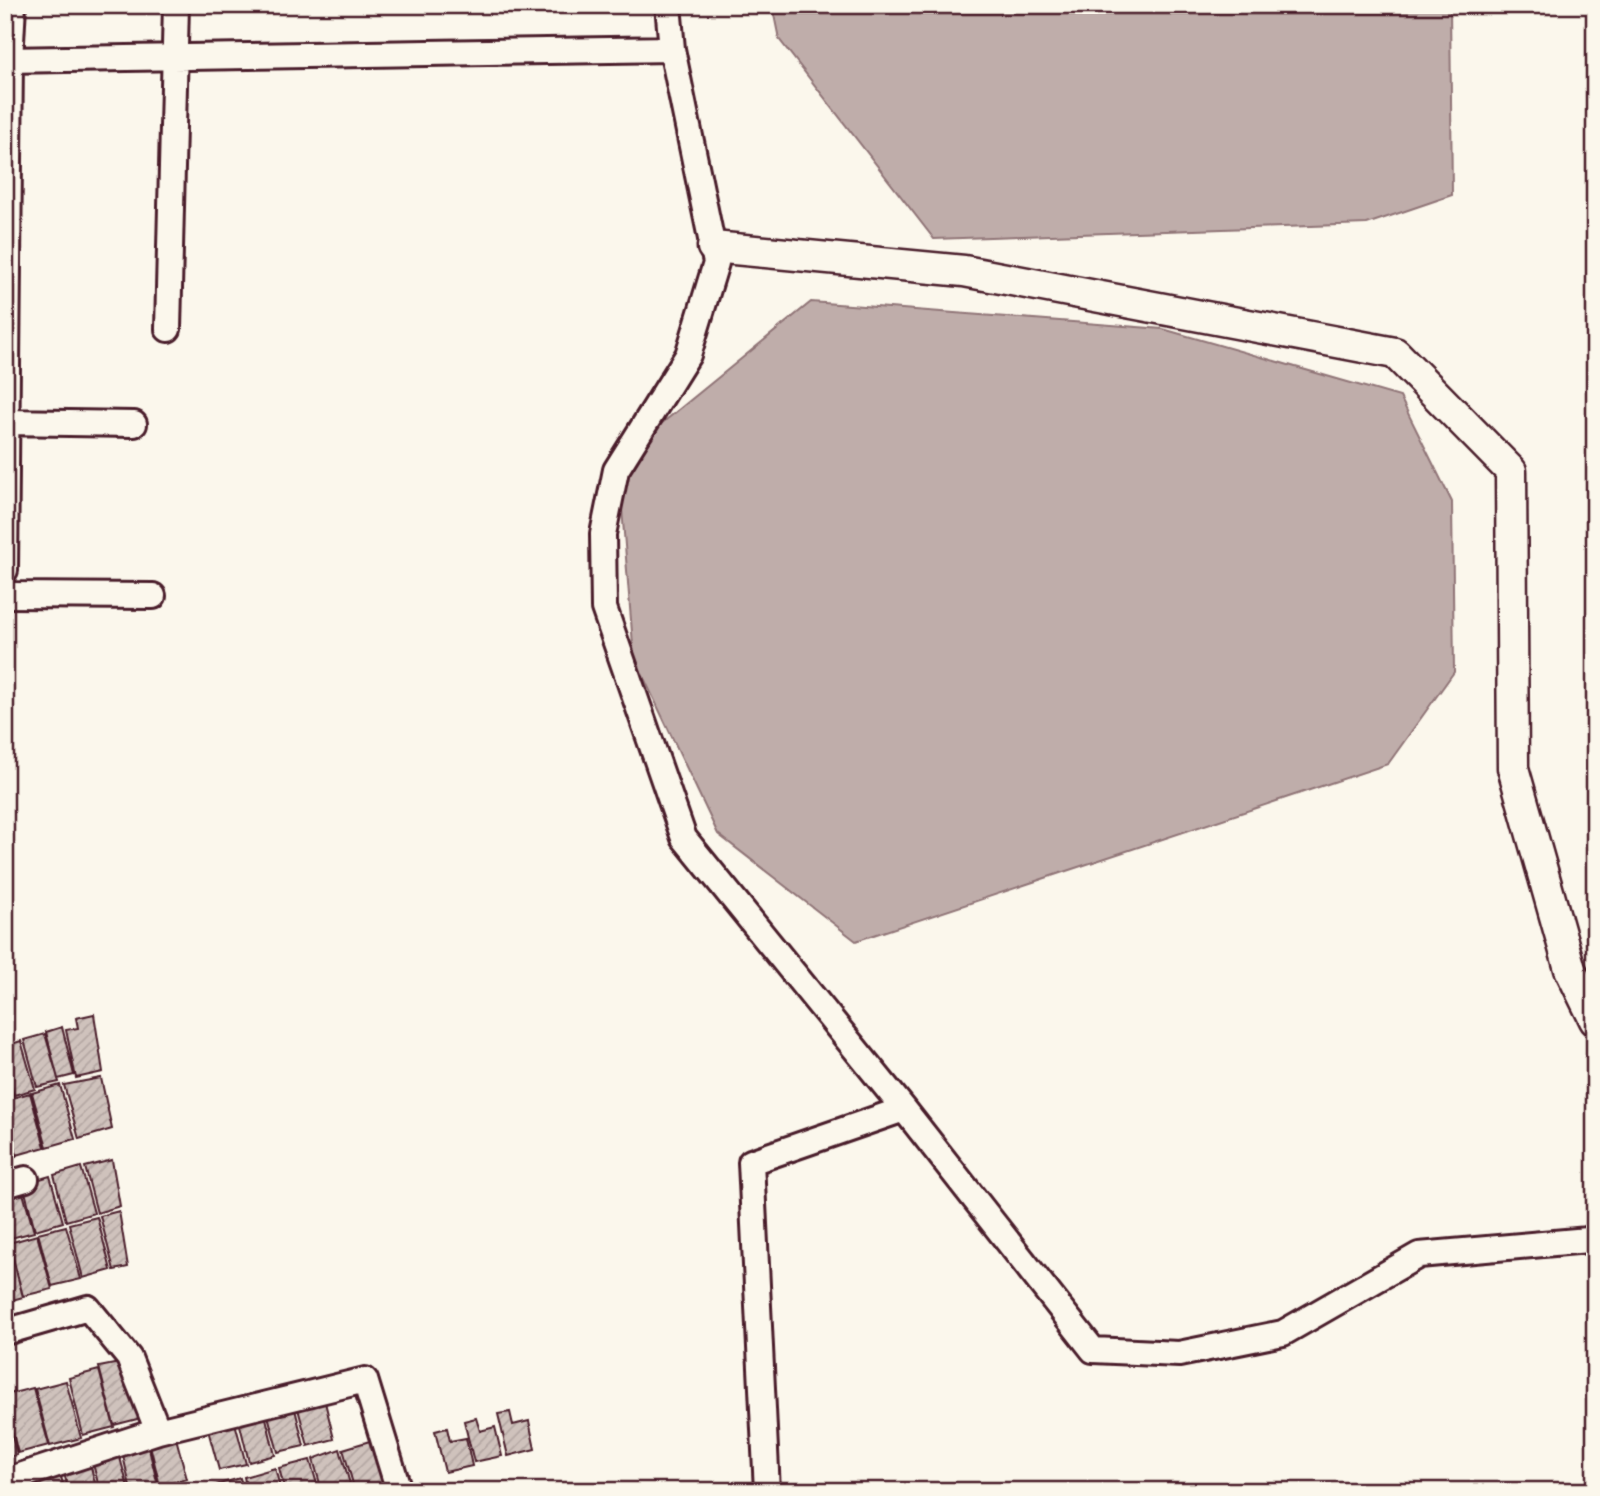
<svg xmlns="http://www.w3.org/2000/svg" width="1600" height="1496" font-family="'Patrick Hand',sans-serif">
	<defs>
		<pattern id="building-hatch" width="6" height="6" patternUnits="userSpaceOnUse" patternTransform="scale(1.75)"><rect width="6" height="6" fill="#cfc2bc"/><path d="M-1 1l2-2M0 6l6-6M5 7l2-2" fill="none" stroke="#b3a6a2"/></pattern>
	</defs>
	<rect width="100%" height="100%" fill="#fbf7ec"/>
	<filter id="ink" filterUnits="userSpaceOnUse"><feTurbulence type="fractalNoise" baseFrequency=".0143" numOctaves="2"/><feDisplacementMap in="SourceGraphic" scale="14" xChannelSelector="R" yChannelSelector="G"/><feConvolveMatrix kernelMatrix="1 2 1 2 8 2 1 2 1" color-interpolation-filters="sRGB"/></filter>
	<g filter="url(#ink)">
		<path fill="#bfadaa" stroke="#907477" stroke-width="2" d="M 772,5 L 1450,5 L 1452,195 L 1367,224 L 934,239 L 779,39 Z
			M 811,302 L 1163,329 L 1400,397 L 1452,502 L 1454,672 L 1388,764 L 856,941 L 718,834 L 634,657 L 618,459 Z"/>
		<path fill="url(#building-hatch)" stroke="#4a1f2b" stroke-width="2" d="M 94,1014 L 103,1072 L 76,1078 L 66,1030 L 78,1028 L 76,1018 Z
			M 62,1027 L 74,1075 L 58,1079 L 46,1032 Z
			M 45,1034 L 59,1082 L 37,1087 L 24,1040 Z
			M 21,1041 L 35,1089 L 14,1095 L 5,1065 L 5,1046 Z
			M 5,1067 L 13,1095 L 5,1097 Z
			M 101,1078 L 112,1129 L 79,1139 L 64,1085 Z
			M 60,1085 L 75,1139 L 47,1147 L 32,1093 Z
			M 30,1093 L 45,1147 L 17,1155 L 5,1112 L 5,1100 Z
			M 5,1119 L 16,1156 L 5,1159 Z
			M 112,1160 L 120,1206 L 97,1213 L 85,1167 Z
			M 81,1167 L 94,1213 L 66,1221 L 54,1175 Z
			M 50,1176 L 63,1222 L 35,1230 L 23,1184 Z
			M 21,1186 L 34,1232 L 7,1239 L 5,1191 Z
			M 119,1211 L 128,1267 L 114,1270 L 100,1216 Z
			M 97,1217 L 111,1270 L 83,1278 L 69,1224 Z
			M 66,1226 L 81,1279 L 52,1286 L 38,1233 Z
			M 37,1235 L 52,1289 L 23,1296 L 9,1243 Z
			M 9,1244 L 23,1297 L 5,1302 L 5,1245 Z
			M 125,1362 L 145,1417 L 114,1425 L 99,1367 Z
			M 99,1370 L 114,1427 L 83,1435 L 69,1378 Z
			M 66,1381 L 81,1438 L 50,1446 L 35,1389 Z
			M 33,1388 L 49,1445 L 18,1453 L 5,1405 L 5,1395 Z
			M 324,1398 L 334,1439 L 308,1446 L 297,1405 Z
			M 294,1405 L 304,1446 L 278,1452 L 267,1412 Z
			M 5,1410 L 17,1455 L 5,1458 Z
			M 510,1412 L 513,1425 L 529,1421 L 535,1449 L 508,1456 L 498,1414 Z
			M 265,1414 L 275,1455 L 249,1462 L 239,1421 Z
			M 476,1418 L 480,1431 L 495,1427 L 502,1456 L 474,1462 L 464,1421 Z
			M 235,1423 L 246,1464 L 219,1470 L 208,1430 Z
			M 447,1428 L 450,1441 L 466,1438 L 472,1466 L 445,1472 L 435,1431 Z
			M 176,1438 L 187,1479 L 160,1486 L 150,1445 Z
			M 373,1440 L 388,1491 L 355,1491 L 343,1449 Z
			M 148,1445 L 158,1486 L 131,1491 L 122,1451 Z
			M 340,1449 L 352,1491 L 322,1491 L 313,1459 Z
			M 119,1454 L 129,1491 L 100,1491 L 92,1460 Z
			M 310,1460 L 319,1491 L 285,1491 L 279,1468 Z
			M 90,1463 L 97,1491 L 69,1491 L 63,1470 Z
			M 275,1468 L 281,1491 L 247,1491 L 244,1477 Z
			M 60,1473 L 65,1491 L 37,1491 L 34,1479 Z
			M 240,1478 L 244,1491 L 210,1491 L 209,1487 Z
			M 32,1482 L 35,1491 L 6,1491 Z"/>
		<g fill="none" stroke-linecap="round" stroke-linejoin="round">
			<g stroke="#4a1f2b" stroke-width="30">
				<path id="minor" d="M 668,5 L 672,49 L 716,263 L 688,355 L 616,470 L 603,534 L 604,608 L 684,838 L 904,1109 L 1093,1350 L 1179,1354 L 1283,1333 L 1419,1255 L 1588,1240 L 1595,1236
					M 5,60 L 672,49
					M 168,329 L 176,5
					M 5,422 L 134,424
					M 5,570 L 10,60 L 13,5
					M 5,595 L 153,596
					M 5,1185 L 26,1179
					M 5,1332 L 88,1308 L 129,1358 L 158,1431
					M 5,1481 L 158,1431 L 365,1380 L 399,1491
					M 767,1491 L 751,1162 L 904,1109"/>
			</g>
			<g stroke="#4a1f2b" stroke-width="35">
				<path id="tertiary" d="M 713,247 L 964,271 L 1395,353 L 1511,471 L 1513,768 L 1570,969 L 1595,1020"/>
			</g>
			<use href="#minor" stroke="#fbf7ec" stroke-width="24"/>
			<use href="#tertiary" stroke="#fbf7ec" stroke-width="30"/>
		</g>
	</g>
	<rect width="1600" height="1496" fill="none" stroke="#fbf7ec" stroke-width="28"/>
	<rect x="14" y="14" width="1572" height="1468" fill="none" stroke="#4a1f2b" stroke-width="2.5" filter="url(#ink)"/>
</svg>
